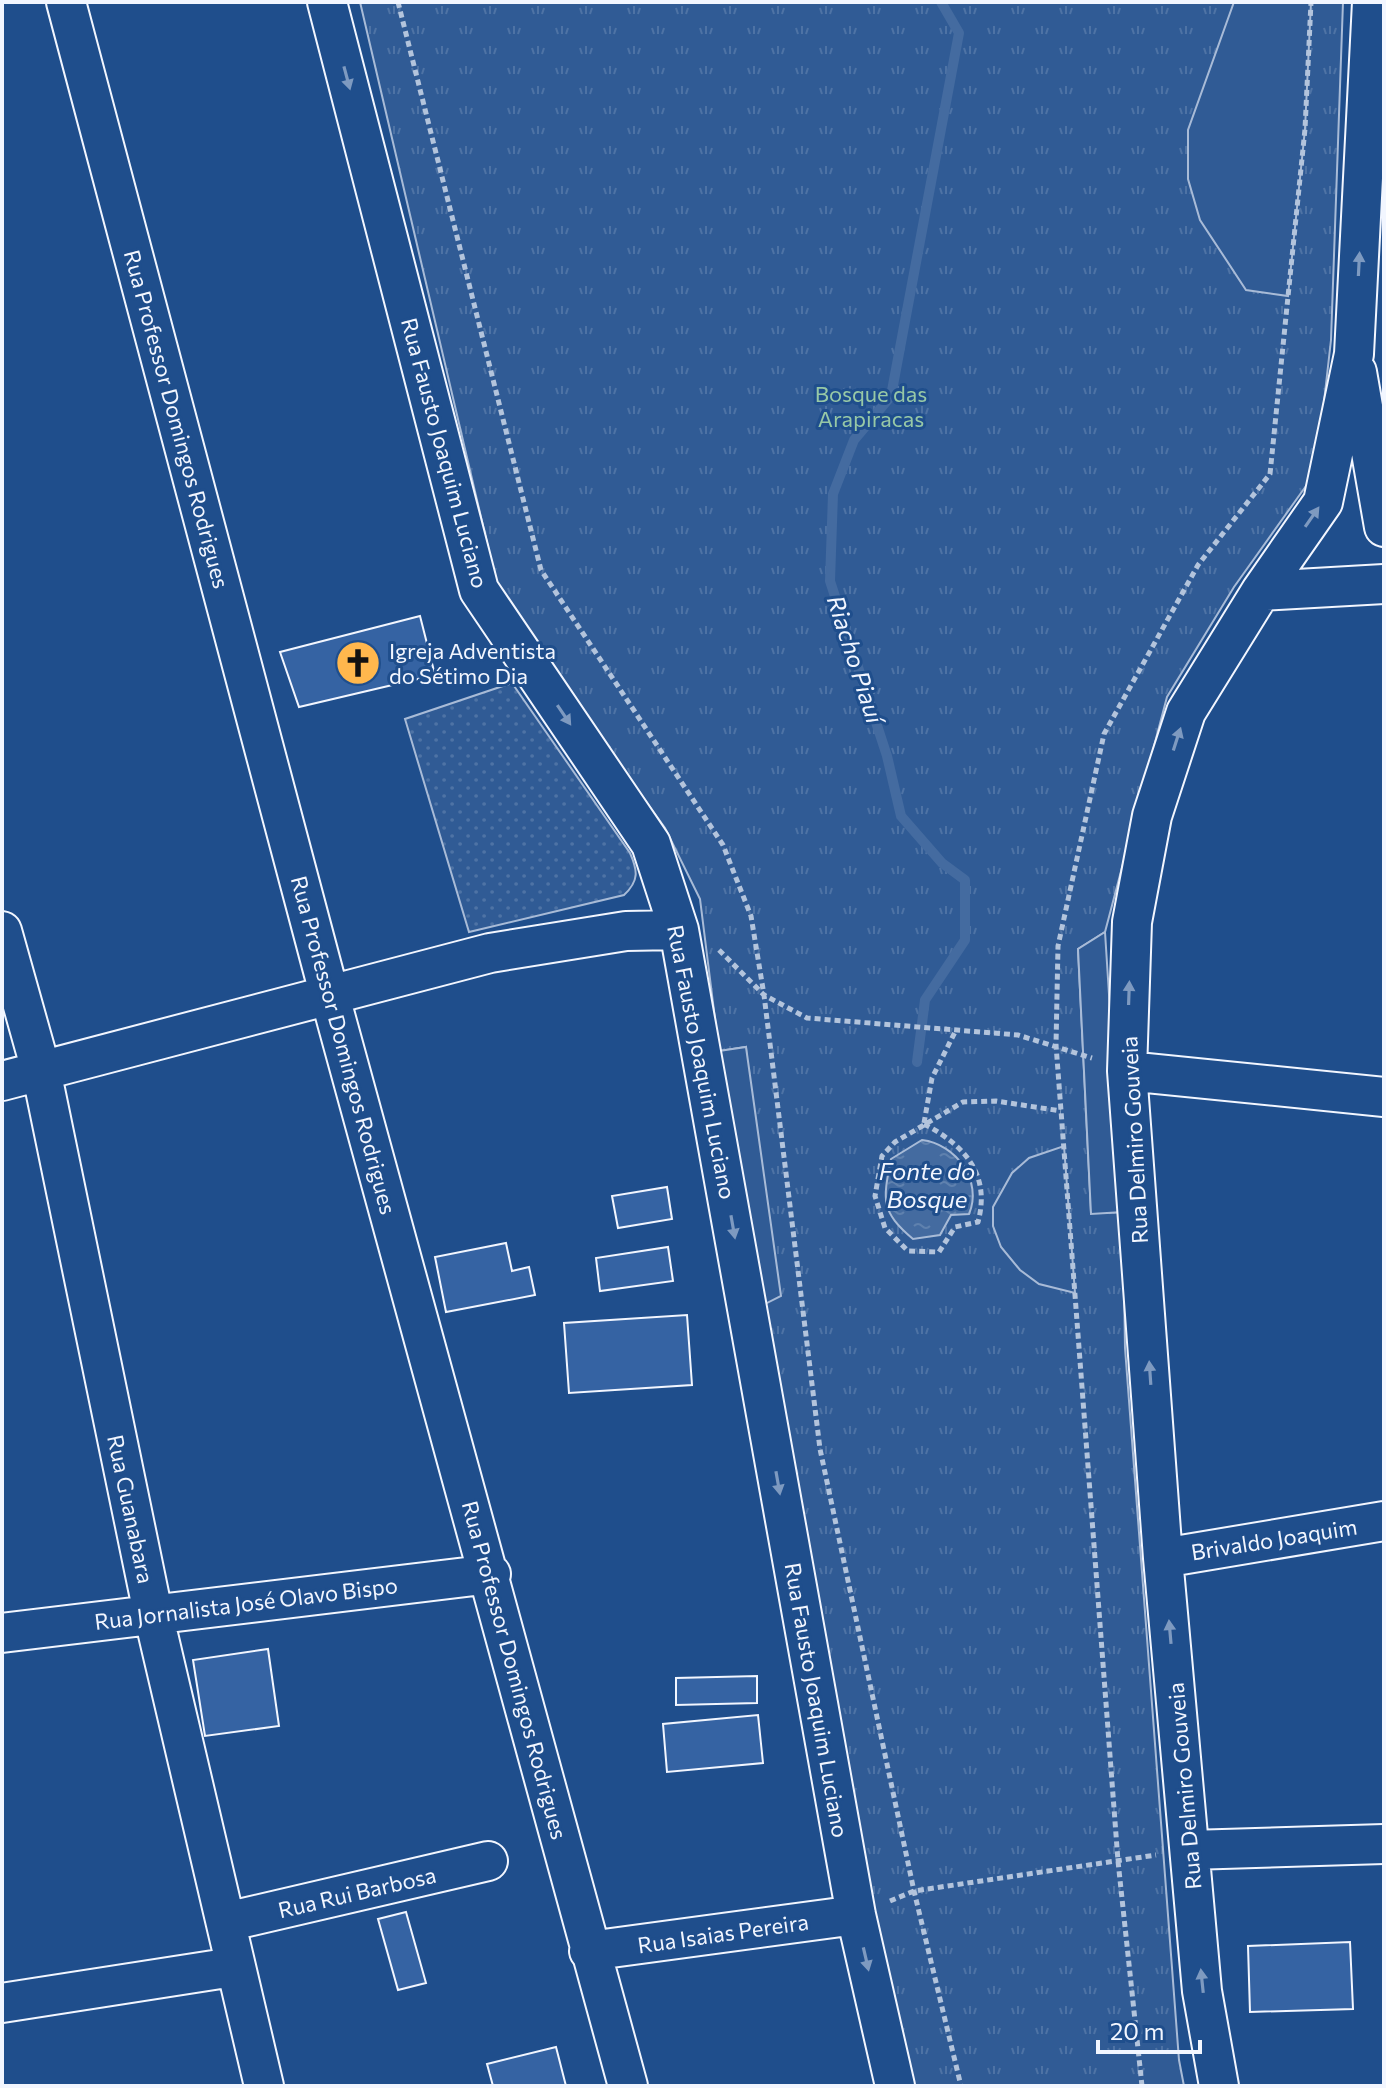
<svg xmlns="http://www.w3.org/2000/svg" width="1386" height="2088" font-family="Commissioner,sans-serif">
	<defs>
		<pattern id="grass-dots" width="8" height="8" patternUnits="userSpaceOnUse" patternTransform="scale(2)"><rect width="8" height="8" fill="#305b95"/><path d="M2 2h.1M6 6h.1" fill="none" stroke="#4e73a5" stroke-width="1.8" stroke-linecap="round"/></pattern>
		<pattern id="park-tufts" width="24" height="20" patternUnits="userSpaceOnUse" patternTransform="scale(2)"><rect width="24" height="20" fill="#305b95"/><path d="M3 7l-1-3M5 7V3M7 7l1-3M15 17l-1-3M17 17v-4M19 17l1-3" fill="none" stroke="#4e73a5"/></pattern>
		<pattern id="water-ripples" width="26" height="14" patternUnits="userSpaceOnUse" patternTransform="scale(2)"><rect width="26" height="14" fill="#446ba0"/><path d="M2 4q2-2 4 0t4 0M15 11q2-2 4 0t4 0" fill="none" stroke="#5f81ae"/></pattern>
	</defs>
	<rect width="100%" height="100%" fill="#1f4e8c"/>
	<path fill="url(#grass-dots)" stroke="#a8bbd7" stroke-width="2" d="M 512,683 L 630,853 C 638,871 639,881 624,895 L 469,932 L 405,719 Z"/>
	<path fill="url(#park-tufts)" stroke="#a8bbd7" stroke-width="2" d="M 360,2 L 1343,2 L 1331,340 L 1316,472 L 1234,587 L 1167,697 L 1105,932 L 1078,949 L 1091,1213 L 1123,1212 L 1125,1348 L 1179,2060 L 1184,2086 L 908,2086 L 759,1307 L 746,1047 L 719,1051 L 700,899 L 665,828 L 500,598 Z"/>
	<path fill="#305b95" stroke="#a8bbd7" stroke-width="2" d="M 1234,2 L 1311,2 L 1305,129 L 1288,296 L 1246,290 L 1200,220 L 1188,179 L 1188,130 Z
		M 1105,932 L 1123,1212 L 1091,1214 L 1078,949 Z
		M 746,1047 L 781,1296 L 759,1307 L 719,1051 Z
		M 1064,1146 L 1075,1293 L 1039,1284 L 1020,1270 L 1001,1247 L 993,1226 L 993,1207 L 1012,1173 L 1029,1158 Z"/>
	<path fill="url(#water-ripples)" stroke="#a8bbd7" stroke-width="2" d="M 922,1140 C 956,1144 983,1181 969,1214 L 951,1215 L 940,1235 L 913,1239 C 880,1211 883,1200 891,1159 Z"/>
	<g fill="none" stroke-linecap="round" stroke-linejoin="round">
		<path stroke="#446ba0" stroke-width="10" d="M 917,1062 L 925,1000 L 965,940 L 965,880 L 942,863 L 901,816 L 887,756 L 830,581 L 833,494 L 854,440 L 891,396 L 959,33 L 941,2"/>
	</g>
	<path fill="#3563a3" stroke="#f2f6ff" stroke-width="2" d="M 420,616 L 435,675 L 299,707 L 280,652 Z
		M 667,1187 L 672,1219 L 618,1228 L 612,1196 Z
		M 506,1243 L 512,1271 L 529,1267 L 535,1295 L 446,1312 L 435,1257 Z
		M 668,1247 L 673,1281 L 600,1291 L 596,1258 Z
		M 687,1315 L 692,1385 L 569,1393 L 564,1323 Z
		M 268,1649 L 279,1726 L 205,1736 L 193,1660 Z
		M 757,1676 L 757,1703 L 676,1705 L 676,1678 Z
		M 758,1715 L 763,1763 L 667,1772 L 663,1724 Z
		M 406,1912 L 426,1983 L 398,1990 L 378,1919 Z
		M 1350,1942 L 1353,2009 L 1250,2012 L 1248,1946 Z
		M 556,2047 L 566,2086 L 493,2086 L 487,2064 Z"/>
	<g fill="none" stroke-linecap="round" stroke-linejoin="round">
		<g stroke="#f2f6ff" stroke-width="42">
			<path id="minor" d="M 66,2 L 329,993 L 628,2086
				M 327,2 L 479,590 L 651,844 L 679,930 L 856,1915 L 895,2086
				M 1357,372 L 1384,527
				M 1261,591 L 1384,584
				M 2,931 L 41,1070 L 153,1613 L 264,2086
				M 1127,1071 L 1384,1097
				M 2,1081 L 490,953 L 626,931 L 679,930
				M 1163,1558 L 1384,1521
				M 2,1633 L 491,1574
				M 1190,1850 L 1384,1844
				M 226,1922 L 488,1861
				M 589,1951 L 856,1915
				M 2,2003 L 233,1967
				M 1219,2086 L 1202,1991 L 1163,1558 L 1127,1071 L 1132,922 L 1152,816 L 1186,712 L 1261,591 L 1323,502 L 1354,354 L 1372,2"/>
		</g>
		<path stroke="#b3c4dc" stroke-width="5" stroke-dasharray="6 4" stroke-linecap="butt" d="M 398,2 L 541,570 L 723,845 L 751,916 L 764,995 L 820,1449 L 914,1891 L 961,2086
			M 719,950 L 764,995 L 807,1018 L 1018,1035 L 1092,1058
			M 924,1123 L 932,1078 L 956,1030
			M 924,1124 C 964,1145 991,1174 978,1222 L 955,1227 L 939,1252 L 908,1251 L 885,1228 L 875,1196 L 882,1156 L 895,1142 L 963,1102 L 996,1101 L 1061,1111
			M 890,1901 L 914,1891 L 1156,1855
			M 1142,2086 L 1118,1861 L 1056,1045 L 1058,946 L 1104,734 L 1198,565 L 1270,474 L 1305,129 L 1311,2"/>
		<use href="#minor" stroke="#1f4e8c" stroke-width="38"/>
	</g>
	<defs><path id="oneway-solid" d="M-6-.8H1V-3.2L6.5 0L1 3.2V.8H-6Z" transform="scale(2)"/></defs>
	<g fill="#7e9ac0">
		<use href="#oneway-solid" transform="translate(347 78) rotate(75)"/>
		<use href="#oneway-solid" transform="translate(1359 264) rotate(-87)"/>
		<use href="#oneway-solid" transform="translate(1312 517) rotate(-55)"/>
		<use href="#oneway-solid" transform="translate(564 715) rotate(56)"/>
		<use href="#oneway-solid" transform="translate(1177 739) rotate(-72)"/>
		<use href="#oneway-solid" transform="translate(1129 993) rotate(-88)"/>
		<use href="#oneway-solid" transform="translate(733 1227) rotate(80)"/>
		<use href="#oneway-solid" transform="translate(1150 1373) rotate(-94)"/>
		<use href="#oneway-solid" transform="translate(778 1483) rotate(80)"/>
		<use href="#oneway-solid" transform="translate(1170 1632) rotate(-95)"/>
		<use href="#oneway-solid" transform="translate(866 1959) rotate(77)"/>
		<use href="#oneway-solid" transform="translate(1202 1981) rotate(-96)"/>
	</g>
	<defs>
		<g id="church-disc" transform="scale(2.3)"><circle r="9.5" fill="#ffb74d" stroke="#1f4e8c"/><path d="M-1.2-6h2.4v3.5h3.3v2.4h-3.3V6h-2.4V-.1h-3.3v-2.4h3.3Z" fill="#111"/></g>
	</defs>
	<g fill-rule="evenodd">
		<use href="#church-disc" x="358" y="663"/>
	</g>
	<g text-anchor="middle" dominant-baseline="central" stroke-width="6" stroke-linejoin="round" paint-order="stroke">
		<g font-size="22" fill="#97c8a6" stroke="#1f4e8c">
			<text x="871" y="393">Bosque das<tspan x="871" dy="25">Arapiracas</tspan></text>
		</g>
		<g font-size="22" fill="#f2f6ff" stroke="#1f4e8c">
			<text transform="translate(177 419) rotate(75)">Rua Professor Domingos Rodrigues</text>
			<text transform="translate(445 453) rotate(75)">Rua Fausto Joaquim Luciano</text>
			<text transform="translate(344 1045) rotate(75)">Rua Professor Domingos Rodrigues</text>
			<text transform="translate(702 1062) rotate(79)">Rua Fausto Joaquim Luciano</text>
			<text transform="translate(1134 1140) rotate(-93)">Rua Delmiro Gouveia</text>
			<text transform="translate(131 1509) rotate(78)">Rua Guanabara</text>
			<text transform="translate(1274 1539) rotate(-9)">Brivaldo Joaquim</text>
			<text transform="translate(246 1603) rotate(-7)">Rua Jornalista José Olavo Bispo</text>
			<text transform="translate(515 1670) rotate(75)">Rua Professor Domingos Rodrigues</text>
			<text transform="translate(817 1700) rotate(80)">Rua Fausto Joaquim Luciano</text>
			<text transform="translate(1184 1786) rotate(-95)">Rua Delmiro Gouveia</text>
			<text transform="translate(357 1892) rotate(-13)">Rua Rui Barbosa</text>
			<text transform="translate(723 1933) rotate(-8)">Rua Isaias Pereira</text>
		</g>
		<g font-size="22" fill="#f2f6ff" stroke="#1f4e8c" text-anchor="start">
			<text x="389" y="650">Igreja Adventista<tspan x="389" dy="25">do Sétimo Dia</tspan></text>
		</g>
		<g font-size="24" font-style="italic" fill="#f2f6ff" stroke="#1f4e8c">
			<text transform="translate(856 659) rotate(72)">Riacho Piauí</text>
			<text x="927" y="1170">Fonte do<tspan x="927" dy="28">Bosque</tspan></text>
		</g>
	</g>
	<rect width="1386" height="2088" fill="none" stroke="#f2f6ff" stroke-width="8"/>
	<path d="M1098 2040v12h102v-12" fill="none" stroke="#f2f6ff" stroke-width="4"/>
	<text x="1110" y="2040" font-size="24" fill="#f2f6ff" stroke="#1f4e8c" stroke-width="6" paint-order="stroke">20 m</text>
</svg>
